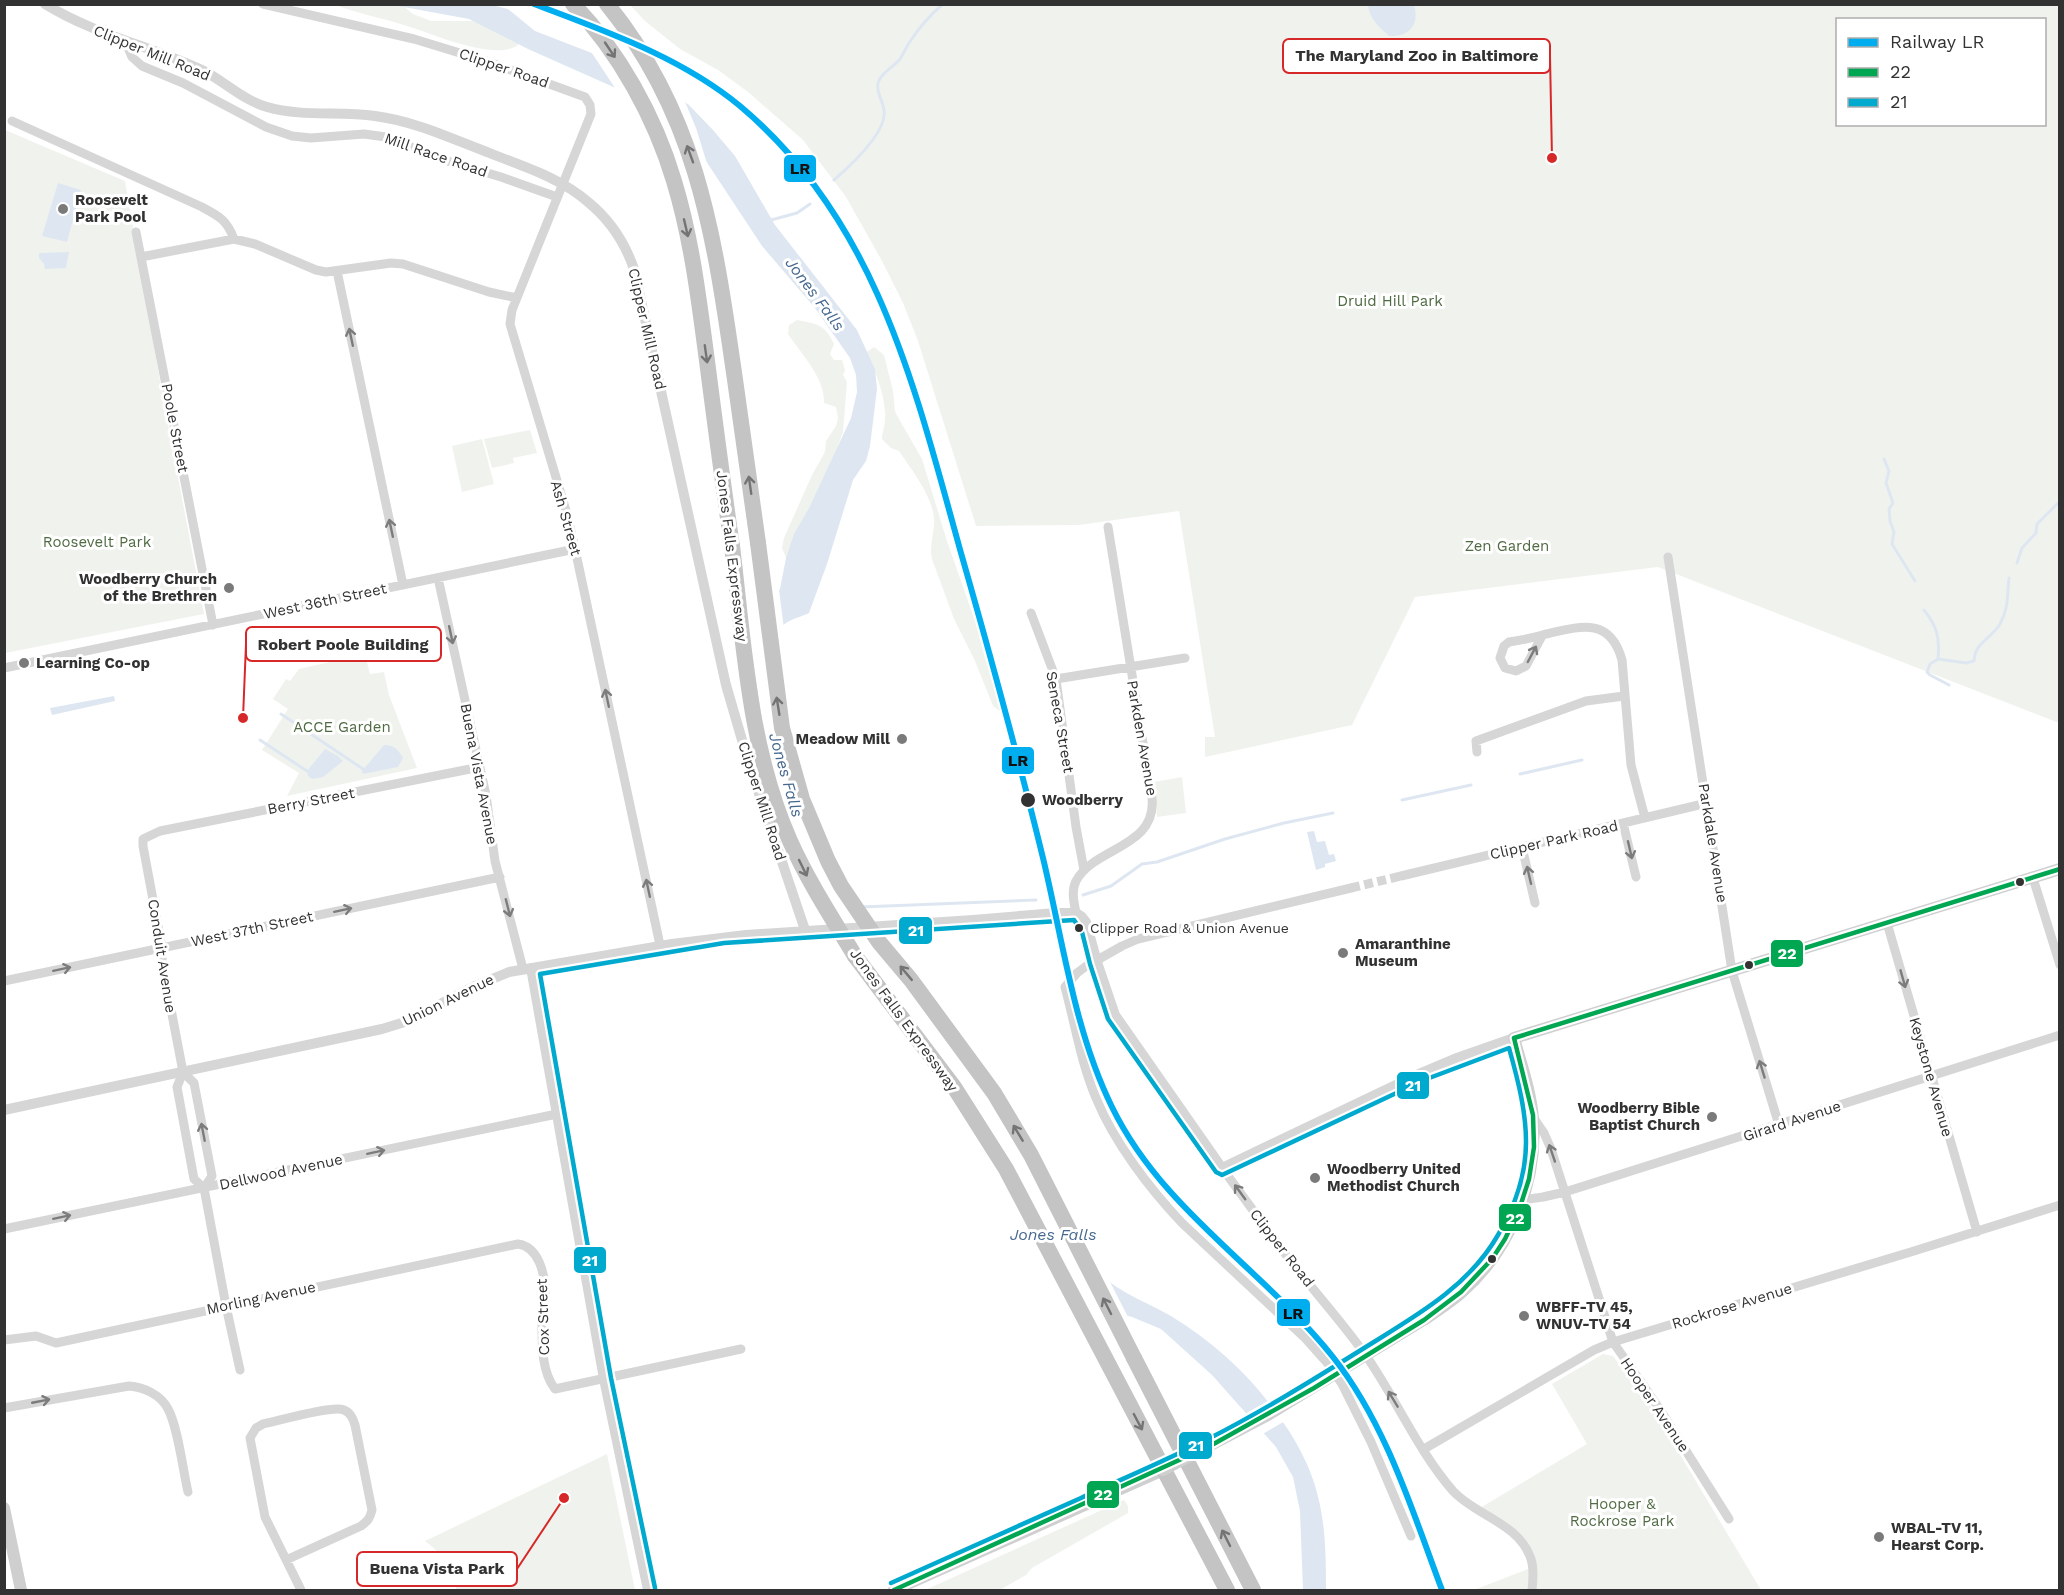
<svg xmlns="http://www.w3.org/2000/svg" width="2064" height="1595" font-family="'Work Sans',sans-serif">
	<rect width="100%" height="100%" fill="#fff"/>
	<path fill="#f0f3ed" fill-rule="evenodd" d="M 336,5 L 402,5 L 413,14 L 431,21 L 477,21 L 518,42 L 518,45 C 495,62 431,33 407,26 C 383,18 359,14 336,5 Z
		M 630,5 L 2059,5 L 2059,723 L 1658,567 L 1415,597 L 1352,725 L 1205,757 L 1205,737 L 1215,737 L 1179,511 L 1079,525 L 976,526 L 918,341 L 903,303 L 882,261 L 846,197 L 803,140 L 748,92 L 718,70 L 680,49 L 645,21 ZM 1838,20 L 2044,20 L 2044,124 L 1838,124 Z
		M 5,130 L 125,181 L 163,398 L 204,614 L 5,653 Z
		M 797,320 C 817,324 825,324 834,344 L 830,354 L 834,360 L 842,360 L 845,370 L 843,375 L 847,382 L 843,432 L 831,465 L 787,560 L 782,548 L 784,538 L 812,475 L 825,452 L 826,441 L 836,426 L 838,418 L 836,407 L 824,403 C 825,378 802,355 788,334 L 789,325 Z
		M 874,347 L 884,355 L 893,391 L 895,412 L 922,459 L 947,541 L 976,624 L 985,658 L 1003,708 L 1001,712 L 993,706 L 975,661 L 954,619 L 932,559 C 929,547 934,534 934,522 C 935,499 911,469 899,451 L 891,448 L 882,439 C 882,432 885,427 885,420 C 887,400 875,370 867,352 Z
		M 530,430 L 537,453 L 513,458 L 514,463 L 492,468 L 484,439 Z
		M 482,439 L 494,484 L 462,492 L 452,446 Z
		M 365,654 L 370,674 L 384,672 L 389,695 L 417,768 L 287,796 L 299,773 L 262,750 L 288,709 L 273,699 L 286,679 L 290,681 L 299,669 Z
		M 1182,777 L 1186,813 L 1157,817 L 1154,782 Z
		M 1603,1354 L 1613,1356 L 1651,1406 L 1761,1590 L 1474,1590 L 1533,1567 L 1525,1548 L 1480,1508 L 1587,1444 L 1552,1384 Z
		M 607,1454 L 635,1590 L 457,1590 L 443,1556 L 425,1541 Z
		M 1124,1500 L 1128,1506 L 1128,1513 L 1032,1568 L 1026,1575 L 1000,1590 L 925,1590 Z"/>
	<path fill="#dee7f1" d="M 393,5 L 492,5 L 508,9 L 535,31 L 646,74 L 689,105 L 713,130 L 735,156 L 775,225 L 857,330 L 875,369 L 877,389 L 870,446 L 866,461 L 853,480 L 827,564 L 809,613 C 799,618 784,620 779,631 C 759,674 823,856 848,898 C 864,923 883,941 901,963 C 926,993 956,1029 976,1063 C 1009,1115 1035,1171 1067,1223 C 1077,1239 1086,1259 1100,1273 C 1119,1293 1147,1302 1171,1316 C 1220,1346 1258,1383 1289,1431 C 1324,1486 1326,1528 1326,1590 L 1303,1590 L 1300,1511 L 1293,1477 L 1276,1447 L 1212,1375 L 1161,1329 L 1132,1317 L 1101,1309 L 1078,1293 L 1061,1278 L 1037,1241 L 1005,1173 L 941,1056 L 838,918 L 790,830 L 775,786 L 763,741 L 753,689 L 747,635 L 750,622 L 775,597 L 780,589 L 786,558 L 794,534 L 809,508 L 851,418 L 857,392 L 856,375 L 850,358 L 815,308 L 762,246 L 702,155 L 667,118 L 636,97 L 528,49 L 469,19 Z
		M 1368,5 L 1414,5 C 1420,25 1409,37 1389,36 C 1379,27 1369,18 1368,5 Z
		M 58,183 L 81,190 L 67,242 L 42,236 Z
		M 69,252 L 66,268 L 45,269 L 44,264 L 39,258 L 39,253 Z
		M 114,696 L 115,701 L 52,715 L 50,708 Z
		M 384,745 C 394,745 398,749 403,758 L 398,767 L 363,774 L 362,771 Z
		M 325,749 L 338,756 L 343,761 L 323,777 L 312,779 L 308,776 L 307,771 Z
		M 1314,831 L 1317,842 L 1325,841 L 1329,855 L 1334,854 L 1336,861 L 1325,864 L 1325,867 L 1316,870 L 1307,832 Z"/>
	<path fill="#fff" d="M 590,50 L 648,71 L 683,97 L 696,128 L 710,173 L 700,157 L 665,121 L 635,99 L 617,91 Z
		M 778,582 L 784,629 L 780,638 L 779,651 L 784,701 L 800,766 L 813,808 L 850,896 L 903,960 L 1084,1245 L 1101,1270 L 1106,1274 L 1129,1319 L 1099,1312 L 1076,1296 L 1043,1257 L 1034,1243 L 1002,1174 L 835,920 L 772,787 L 747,620 L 773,595 Z
		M 1270,1400 L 1285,1421 L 1261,1435 L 1243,1415 Z"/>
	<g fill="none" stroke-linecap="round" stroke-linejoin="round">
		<path stroke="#dee7f1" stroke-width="3" d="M 834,180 C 850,166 888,132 884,110 C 883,101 876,93 878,83 C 881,72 894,67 900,59 C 903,54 906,48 909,43 C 918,29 930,15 943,4
			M 771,220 L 797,213 L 810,204
			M 1884,459 L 1889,471 L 1886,483 L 1893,503 L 1889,509 L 1890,521 L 1894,532 L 1892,544 L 1915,581
			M 2017,563 L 2022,548 L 2036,533 L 2037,524 L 2060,501
			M 1924,610 C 1937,626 1940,638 1938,658
			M 1949,685 L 1930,675 L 1927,672 L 1930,664 L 1938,659 L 1966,663 L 1974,661 C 1975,642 1991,639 2000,624 C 2009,608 2007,595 2009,578
			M 281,714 L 363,769
			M 260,740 L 307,771
			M 1520,774 L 1582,760
			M 1402,800 L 1471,785
			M 1083,895 L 1111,886 L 1142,864 L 1157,862 L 1225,839 L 1284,823 L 1333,813
			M 861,907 L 1036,900"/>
		<path stroke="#d6d6d6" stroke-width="9" stroke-dasharray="9 4.5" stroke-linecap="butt" d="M 1351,888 L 1401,876"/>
		<path stroke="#d6d6d6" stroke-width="9" d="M 263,4 L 414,39 L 486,61 L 585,97 L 590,105 L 591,114 L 512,310 L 510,324 L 567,514 L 575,549 L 660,945
			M 125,41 L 132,57 L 142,66 L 183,83 L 266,127 L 292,136 L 311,138 L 364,134 L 386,137 L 441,159 L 501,177 L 557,197
			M 12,121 L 202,207 C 219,216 227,220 234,239
			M 136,232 L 213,625
			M 141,257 L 234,239 L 255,244 L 316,270 L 326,272 L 391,263 L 403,264 L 489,292 L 517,298
			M 337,271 L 403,585
			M 1668,557 L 1732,971 L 1779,1125
			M 438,578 L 486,795 L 495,861 L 523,969
			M 1031,613 L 1056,679 L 1076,827 L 1084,870
			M 1542,636 L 1526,666 L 1516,671 L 1505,668 L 1500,658 L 1504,646 L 1509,642 C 1522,640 1534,638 1546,634 C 1581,626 1610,617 1622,660 L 1631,765 L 1645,818
			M 4,668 L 575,549
			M 1056,679 L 1185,658
			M 1477,752 L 1476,741 L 1586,701 L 1624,696
			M 1623,823 L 1636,877
			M 1522,847 L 1535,903
			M 1401,876 L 1707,803
			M 2033,878 L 2060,965
			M 1351,888 L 1138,939 L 1122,946 L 1085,967 L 1077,973 L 1065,987 C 1075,1024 1081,1063 1096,1098 C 1114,1142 1149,1188 1182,1223 L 1305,1338 L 1330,1366 L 1342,1384 L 1371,1442 L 1411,1536
			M 1076,913 C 1074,903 1071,891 1076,881 C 1094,847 1157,848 1152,798 L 1108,527
			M 1887,923 L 1977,1232
			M 4,981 L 500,877
			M 183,1072 L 177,1087 L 194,1179 L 204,1188 L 226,1306 L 240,1370
			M 1533,1117 L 1544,1133 L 1551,1149 L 1613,1342 L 1659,1408 L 1729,1519
			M 1222,1168 C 1245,1199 1267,1230 1290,1260 C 1316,1294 1345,1325 1369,1360 C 1398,1403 1419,1452 1453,1491 C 1476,1516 1519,1523 1531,1559 C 1534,1568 1533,1581 1532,1590
			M 204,1188 L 212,1176 L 194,1083 L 183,1072 L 162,962 L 162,948 L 143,846 L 143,839 L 160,831 L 480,767
			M 1522,1200 L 1543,1197 L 1565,1192 L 2060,1035
			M 4,1229 L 557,1114
			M 4,1340 L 36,1336 L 56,1343 L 518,1244 C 539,1247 545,1274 545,1293 C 545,1304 542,1315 542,1326 C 542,1347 542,1372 555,1389 L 741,1349
			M 4,1408 L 129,1386 C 144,1387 161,1395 168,1409 C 178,1427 183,1471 188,1492
			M 1424,1449 L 1594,1350 L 1613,1342 L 1914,1251 L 2060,1205
			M 286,1560 L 361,1526 C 368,1521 370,1518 372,1510 L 355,1425 C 353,1419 351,1413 344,1410 C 332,1405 278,1421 263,1424 L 256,1428 L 250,1438 L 265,1517 L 301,1590"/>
		<path stroke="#d6d6d6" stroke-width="10" d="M 45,4 C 95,35 151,46 204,71 C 225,82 243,100 267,107 C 302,117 338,111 375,116 C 414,121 450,138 487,152 C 521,166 560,177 588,202 C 609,219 625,243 634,269 L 726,685 L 749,764 L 805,930
			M 531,968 L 604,1379 L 648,1590
			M 4,1110 L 382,1029 L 408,1021 L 475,986 L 509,972 L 672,944 L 746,935 L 973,920 L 1056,913 L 1076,913 L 1082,917 L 1086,922 L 1097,962 L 1115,1015 L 1222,1168 L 1421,1073 L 1454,1059 L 1514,1038"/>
		<path stroke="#cfcfcf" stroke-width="12" d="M 1425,1319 C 1438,1310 1451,1302 1462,1292 C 1510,1250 1538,1182 1533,1119 C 1531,1092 1521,1064 1514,1038 L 2060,869
			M 4,1508 L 21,1590
			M 894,1590 L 1163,1470"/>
		<path stroke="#c4c4c4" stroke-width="16" d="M 573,4 C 619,52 655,117 674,181 C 692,240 699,301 707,361 C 715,423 723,485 732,546
			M 607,4 C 694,111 713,227 732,359 C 741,420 749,481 758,543
			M 855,956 L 954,1087 L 1006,1169 L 1227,1590
			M 1134,1358 L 1253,1590"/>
		<path stroke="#cfcfcf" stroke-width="12" d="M 1163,1470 L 1268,1415 L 1425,1319"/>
		<path stroke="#c4c4c4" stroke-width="16" d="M 758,543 L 782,728 L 802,799 L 828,861 L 841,886 L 879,942 L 911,980 L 994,1093 L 1031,1155 L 1134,1358
			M 732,546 C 744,645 749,749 790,841 C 808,881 832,918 855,956"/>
		<g stroke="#fff" stroke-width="9">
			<path id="bus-1" d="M 1514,1038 L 2060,869
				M 894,1590 L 1210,1446 L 1314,1388 L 1424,1320 L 1461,1292 L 1492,1259 L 1505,1239 L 1519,1210 L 1529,1179 L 1534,1147 L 1533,1115 L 1514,1038"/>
		</g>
		<g stroke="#fff" stroke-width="9">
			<path id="bus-2" d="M 655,1588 L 611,1378 L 540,974 L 724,943 L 1074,920 L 1082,932 L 1090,964 L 1108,1019 L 1216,1172 L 1222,1175 L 1424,1080 L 1509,1048 C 1529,1119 1538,1168 1498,1235 C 1467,1289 1412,1318 1361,1350 C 1311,1381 1261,1412 1208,1439 C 1167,1460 1124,1478 1081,1498 C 1018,1526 954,1555 891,1583"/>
		</g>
		<use href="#bus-1" stroke="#00a651" stroke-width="4.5"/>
		<use href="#bus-2" stroke="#00a9ce" stroke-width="4.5"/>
		<g stroke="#fff" stroke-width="10">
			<path id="rail-1" d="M 534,4 C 605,31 681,57 740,106 C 877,221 915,388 961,553 C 990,654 1018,756 1043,858 C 1063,941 1074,1030 1112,1107 C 1162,1210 1263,1269 1333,1357 C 1386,1424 1412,1510 1442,1590"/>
		</g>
		<use href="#rail-1" stroke="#00aeef" stroke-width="6"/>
	</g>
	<defs><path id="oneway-shaft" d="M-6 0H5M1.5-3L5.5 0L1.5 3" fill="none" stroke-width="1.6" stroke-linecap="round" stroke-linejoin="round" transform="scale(1.5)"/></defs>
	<g stroke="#747474">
		<use href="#oneway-shaft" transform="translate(610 50) rotate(56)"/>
		<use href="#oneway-shaft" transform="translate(690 154) rotate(-110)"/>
		<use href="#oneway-shaft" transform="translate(686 228) rotate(77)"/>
		<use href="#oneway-shaft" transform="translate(706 354) rotate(82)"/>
		<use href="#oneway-shaft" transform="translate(750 485) rotate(-98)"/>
		<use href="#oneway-shaft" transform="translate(778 706) rotate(-99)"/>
		<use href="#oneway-shaft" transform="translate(803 868) rotate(64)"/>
		<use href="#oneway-shaft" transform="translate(906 973) rotate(-130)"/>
		<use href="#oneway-shaft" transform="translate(1018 1133) rotate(-121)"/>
		<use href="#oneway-shaft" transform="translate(1107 1306) rotate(-117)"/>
		<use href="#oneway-shaft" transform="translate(1138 1422) rotate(62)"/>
		<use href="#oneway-shaft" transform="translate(1226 1538) rotate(-117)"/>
	</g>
	<g stroke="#7c7c7c">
		<use href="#oneway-shaft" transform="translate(351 337) rotate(-102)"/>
		<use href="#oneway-shaft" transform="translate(391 528) rotate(-102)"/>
		<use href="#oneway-shaft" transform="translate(451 635) rotate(78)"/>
		<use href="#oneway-shaft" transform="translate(1532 654) rotate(-62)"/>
		<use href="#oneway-shaft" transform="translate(607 698) rotate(-102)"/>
		<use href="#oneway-shaft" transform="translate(1630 850) rotate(77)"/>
		<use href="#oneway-shaft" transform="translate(1529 875) rotate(-103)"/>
		<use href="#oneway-shaft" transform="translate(648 888) rotate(-102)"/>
		<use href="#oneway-shaft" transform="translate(508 908) rotate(76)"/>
		<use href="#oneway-shaft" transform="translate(343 910) rotate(-12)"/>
		<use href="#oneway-shaft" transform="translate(62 969) rotate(-12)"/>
		<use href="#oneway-shaft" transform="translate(1903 979) rotate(74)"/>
		<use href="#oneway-shaft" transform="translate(1762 1069) rotate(-107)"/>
		<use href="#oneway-shaft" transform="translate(203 1132) rotate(-101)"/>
		<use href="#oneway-shaft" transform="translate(376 1152) rotate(-12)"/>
		<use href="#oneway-shaft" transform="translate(1552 1153) rotate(-109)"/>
		<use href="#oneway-shaft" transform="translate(1240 1192) rotate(-126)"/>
		<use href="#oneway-shaft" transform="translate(62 1217) rotate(-12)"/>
		<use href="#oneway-shaft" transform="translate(1393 1399) rotate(-121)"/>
		<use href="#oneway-shaft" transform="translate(41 1401) rotate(-11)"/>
	</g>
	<g fill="#7a7a7a" stroke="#fff" stroke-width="2">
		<circle cx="63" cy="209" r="6"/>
		<circle cx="229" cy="588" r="6"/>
		<circle cx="24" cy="663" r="6"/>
		<circle cx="902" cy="739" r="6"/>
		<circle cx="1343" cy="953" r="6"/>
		<circle cx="1712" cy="1117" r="6"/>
		<circle cx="1315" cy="1178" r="6"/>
		<circle cx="1524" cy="1316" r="6"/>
		<circle cx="1879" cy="1537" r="6"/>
	</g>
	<g fill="#323232" stroke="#fff" stroke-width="2">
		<circle cx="1028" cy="800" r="8"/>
		<circle cx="2020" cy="882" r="5"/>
		<circle cx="1079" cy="928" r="5"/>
		<circle cx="1749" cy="965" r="5"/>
		<circle cx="1492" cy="1259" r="5"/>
	</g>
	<g text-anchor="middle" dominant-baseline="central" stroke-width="6" stroke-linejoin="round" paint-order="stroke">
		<g font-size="14" fill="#323232" stroke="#fff" text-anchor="start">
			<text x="1090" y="928">Clipper Road &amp; Union Avenue</text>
		</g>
		<g font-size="15" fill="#323232" stroke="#fff">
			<text transform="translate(152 53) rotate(22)">Clipper Mill Road</text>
			<text transform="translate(504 68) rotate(19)">Clipper Road</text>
			<text transform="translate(436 155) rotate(19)">Mill Race Road</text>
			<text transform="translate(647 329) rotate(77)">Clipper Mill Road</text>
			<text transform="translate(175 428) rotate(79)">Poole Street</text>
			<text transform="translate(566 518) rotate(74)">Ash Street</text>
			<text transform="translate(732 556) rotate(83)">Jones Falls Expressway</text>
			<text transform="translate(325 601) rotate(-12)">West 36th Street</text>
			<text transform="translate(1060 722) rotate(80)">Seneca Street</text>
			<text transform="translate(1142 738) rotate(80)">Parkden Avenue</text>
			<text transform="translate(479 774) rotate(79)">Buena Vista Avenue</text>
			<text transform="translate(311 801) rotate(-11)">Berry Street</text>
			<text transform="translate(762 801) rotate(72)">Clipper Mill Road</text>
			<text transform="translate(1554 840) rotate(-13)">Clipper Park Road</text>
			<text transform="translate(1713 843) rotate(81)">Parkdale Avenue</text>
			<text transform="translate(252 929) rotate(-12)">West 37th Street</text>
			<text transform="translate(162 956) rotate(81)">Conduit Avenue</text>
			<text transform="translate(448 1000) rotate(-26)">Union Avenue</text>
			<text transform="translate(904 1020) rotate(54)">Jones Falls Expressway</text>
			<text transform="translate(1931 1077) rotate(74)">Keystone Avenue</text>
			<text transform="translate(1792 1121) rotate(-18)">Girard Avenue</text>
			<text transform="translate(281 1172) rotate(-12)">Dellwood Avenue</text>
			<text transform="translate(1282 1248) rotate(52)">Clipper Road</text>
			<text transform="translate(261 1298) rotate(-12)">Morling Avenue</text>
			<text transform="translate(1732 1306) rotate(-17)">Rockrose Avenue</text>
			<text transform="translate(543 1317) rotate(-92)">Cox Street</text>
			<text transform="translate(1655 1405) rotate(56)">Hooper Avenue</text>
		</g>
		<g font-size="15" font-weight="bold" fill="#323232" stroke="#fff" text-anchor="start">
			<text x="75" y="200">Roosevelt<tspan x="75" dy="17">Park Pool</tspan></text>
			<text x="217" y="579" text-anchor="end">Woodberry Church<tspan x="217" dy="17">of the Brethren</tspan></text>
			<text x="36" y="663">Learning Co-op</text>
			<text x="890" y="739" text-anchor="end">Meadow Mill</text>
			<text x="1355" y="944">Amaranthine<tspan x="1355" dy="17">Museum</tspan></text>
			<text x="1700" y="1108" text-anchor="end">Woodberry Bible<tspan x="1700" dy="17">Baptist Church</tspan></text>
			<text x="1327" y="1169">Woodberry United<tspan x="1327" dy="17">Methodist Church</tspan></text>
			<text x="1536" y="1307">WBFF-TV 45,<tspan x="1536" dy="17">WNUV-TV 54</tspan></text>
			<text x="1891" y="1528">WBAL-TV 11,<tspan x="1891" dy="17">Hearst Corp.</tspan></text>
		</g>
		<g font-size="15" fill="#506b43" stroke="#fff">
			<text x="1390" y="301">Druid Hill Park</text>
			<text x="97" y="542">Roosevelt Park</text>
			<text x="1507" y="546">Zen Garden</text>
			<text x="342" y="727">ACCE Garden</text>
			<text x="1622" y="1504">Hooper &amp;<tspan x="1622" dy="17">Rockrose Park</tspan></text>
		</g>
		<g font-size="15" font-weight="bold" fill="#323232" stroke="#fff" text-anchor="start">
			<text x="1042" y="800">Woodberry</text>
		</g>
		<g font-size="16" font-style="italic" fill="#46688e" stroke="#fff">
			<text transform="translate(815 294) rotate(53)">Jones Falls</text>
			<text transform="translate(786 775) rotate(74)">Jones Falls</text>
			<text x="1053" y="1234">Jones Falls</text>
		</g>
	</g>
	<path fill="none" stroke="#d62828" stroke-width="2" d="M1552 158L1550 56M243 718L246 644M564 1498L517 1569"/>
	<g fill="#d62828" stroke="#fff" stroke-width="2">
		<circle cx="1552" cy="158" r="6"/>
		<circle cx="243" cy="718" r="6"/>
		<circle cx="564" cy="1498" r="6"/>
	</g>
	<g fill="#fff" stroke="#d62828" stroke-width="2">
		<rect x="1283" y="39" width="267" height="34" rx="6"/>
		<rect x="246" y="627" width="195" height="34" rx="6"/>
		<rect x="357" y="1552" width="160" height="34" rx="6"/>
	</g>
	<g font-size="16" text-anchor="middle" font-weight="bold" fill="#323232">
		<text x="1417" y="61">The Maryland Zoo in Baltimore</text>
		<text x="343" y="650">Robert Poole Building</text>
		<text x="437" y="1574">Buena Vista Park</text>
	</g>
	<g stroke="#fff" stroke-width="2">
		<rect x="783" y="154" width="34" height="29" rx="6" fill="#00aeef"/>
		<rect x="1001" y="746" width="34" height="29" rx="6" fill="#00aeef"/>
		<rect x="898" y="916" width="35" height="29" rx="6" fill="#00a9ce"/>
		<rect x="1770" y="939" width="34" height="29" rx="6" fill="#00a651"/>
		<rect x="1396" y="1071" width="34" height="29" rx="6" fill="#00a9ce"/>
		<rect x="1498" y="1203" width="34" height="29" rx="6" fill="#00a651"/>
		<rect x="573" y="1246" width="34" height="28" rx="6" fill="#00a9ce"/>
		<rect x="1276" y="1298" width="35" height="29" rx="6" fill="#00aeef"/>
		<rect x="1178" y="1431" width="35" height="29" rx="6" fill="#00a9ce"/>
		<rect x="1086" y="1480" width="34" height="29" rx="6" fill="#00a651"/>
	</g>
	<g font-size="16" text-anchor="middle" font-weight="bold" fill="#fff">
		<text x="916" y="936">21</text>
		<text x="1787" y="959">22</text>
		<text x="1413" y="1091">21</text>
		<text x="1515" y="1224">22</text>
		<text x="590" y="1266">21</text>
		<text x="1196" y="1451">21</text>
		<text x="1103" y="1500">22</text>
	</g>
	<g font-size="16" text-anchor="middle" font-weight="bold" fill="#111">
		<text x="800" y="174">LR</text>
		<text x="1018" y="766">LR</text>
		<text x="1293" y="1319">LR</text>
	</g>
	<rect width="2064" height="1595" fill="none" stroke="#323232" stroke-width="12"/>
	<rect x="1836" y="18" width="210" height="108" fill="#ffffff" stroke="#adadad" stroke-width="1.5"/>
	<rect x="1848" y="38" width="30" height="9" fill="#00aeef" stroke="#adadad" stroke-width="1.5"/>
	<text x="1890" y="48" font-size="18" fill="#323232">Railway LR</text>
	<rect x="1848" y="68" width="30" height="9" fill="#00a651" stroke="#adadad" stroke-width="1.5"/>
	<text x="1890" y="78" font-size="18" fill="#323232">22</text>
	<rect x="1848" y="98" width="30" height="9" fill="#00a9ce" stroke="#adadad" stroke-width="1.5"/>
	<text x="1890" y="108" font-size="18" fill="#323232">21</text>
</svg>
